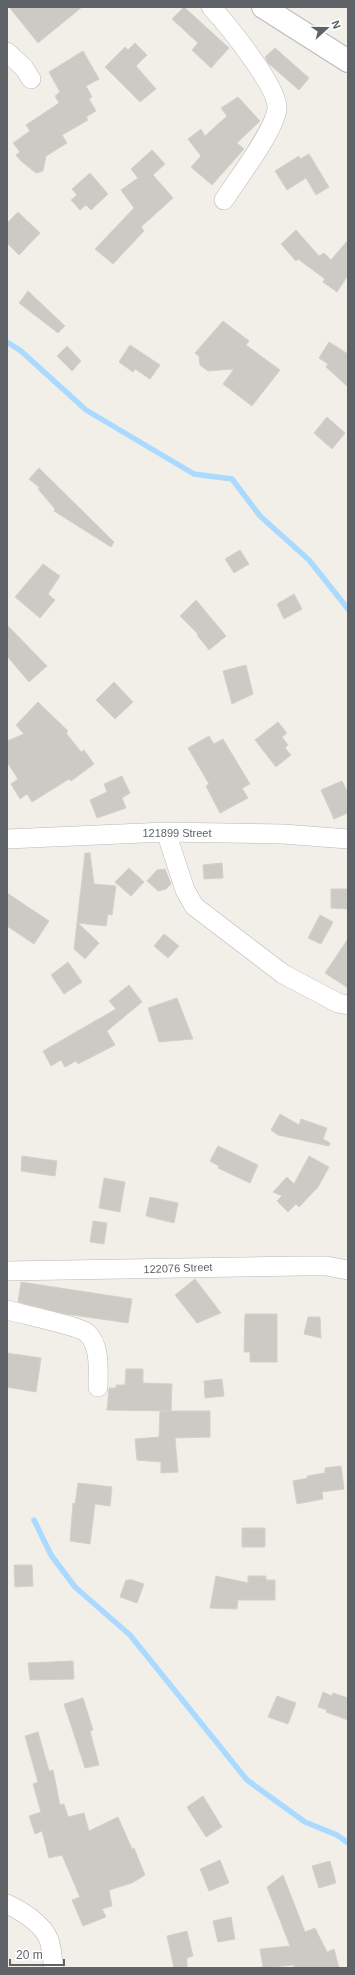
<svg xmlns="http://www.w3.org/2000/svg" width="355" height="1975" font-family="Helvetica,sans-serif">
	<rect width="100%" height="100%" fill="#f1efe8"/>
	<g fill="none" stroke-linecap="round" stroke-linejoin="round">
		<path stroke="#aadaff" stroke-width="5.5" d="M 7,342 L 21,351 L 86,410 L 194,474 L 232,479 L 260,516 L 309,560 L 348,609
			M 34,1520 L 51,1555 L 75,1587 L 130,1635 L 247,1780 L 305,1822 L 337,1835 L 348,1843"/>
	</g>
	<path fill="#cccac5" stroke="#d6d1c6" d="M 9,7 L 82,7 L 38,43 Z
		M 184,7 L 229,48 L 211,68 L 192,50 L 198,43 L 172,19 Z
		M 135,43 L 147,55 L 136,66 L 156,89 L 140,102 L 105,67 L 125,47 L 128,50 Z
		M 275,48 L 309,78 L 299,90 L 268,63 L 265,57 Z
		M 83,51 L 99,79 L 86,86 L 92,97 L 89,99 L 96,111 L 86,117 L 88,120 L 62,135 L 67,143 L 46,156 L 43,171 L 36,173 L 21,161 L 16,155 L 20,152 L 13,143 L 30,131 L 26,125 L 59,103 L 55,96 L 60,92 L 49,72 Z
		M 238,97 L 260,121 L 237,143 L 244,149 L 212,185 L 191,167 L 201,156 L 188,139 L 201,129 L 205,136 L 227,116 L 221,108 Z
		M 152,150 L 165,164 L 153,175 L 173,198 L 141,227 L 144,231 L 113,264 L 95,249 L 134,208 L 121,190 L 138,178 L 131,169 Z
		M 309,154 L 329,187 L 316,195 L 306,178 L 287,190 L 275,171 L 299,156 L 300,159 Z
		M 90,173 L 108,194 L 91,210 L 86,205 L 80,210 L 71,200 L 77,195 L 72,189 Z
		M 18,212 L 40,233 L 19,255 L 7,243 L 7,223 Z
		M 296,230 L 319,256 L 324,253 L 331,260 L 348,240 L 348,275 L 337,292 L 323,282 L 325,279 L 298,259 L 296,261 L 281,244 Z
		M 28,291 L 65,326 L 58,333 L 19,303 Z
		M 223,321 L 249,341 L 246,345 L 280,370 L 252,406 L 223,384 L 234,369 L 208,371 L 200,365 L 199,356 L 195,353 Z
		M 329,342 L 348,354 L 348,387 L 326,367 L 328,364 L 319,358 Z
		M 130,345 L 160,365 L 150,379 L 135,369 L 133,372 L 119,362 Z
		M 67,346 L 81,361 L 72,371 L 57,356 Z
		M 327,417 L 345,433 L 332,449 L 314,433 Z
		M 39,468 L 114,542 L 111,547 L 54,511 L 55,509 L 38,489 L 40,488 L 29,479 Z
		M 240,550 L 249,564 L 234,573 L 225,559 Z
		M 43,564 L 60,576 L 48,594 L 55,600 L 40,618 L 15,597 Z
		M 294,594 L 302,609 L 284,619 L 277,604 Z
		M 196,600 L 226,636 L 209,650 L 197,635 L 198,634 L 180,616 Z
		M 7,625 L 47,666 L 29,682 L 7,656 Z
		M 246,665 L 253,694 L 232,704 L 223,671 Z
		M 114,682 L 133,702 L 115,719 L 96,700 Z
		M 38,702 L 68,731 L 66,733 L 81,752 L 84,750 L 94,764 L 71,781 L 69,779 L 32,802 L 27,794 L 20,799 L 11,784 L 18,779 L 7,762 L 7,741 L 24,734 L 16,725 Z
		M 278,722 L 287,733 L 282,737 L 288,745 L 285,748 L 291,755 L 276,767 L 255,740 Z
		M 209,736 L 214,744 L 223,739 L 250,784 L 242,788 L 248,798 L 220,813 L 206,786 L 209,784 L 188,748 Z
		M 122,776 L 130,793 L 122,798 L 126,808 L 97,818 L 90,800 L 107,792 L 104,784 Z
		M 342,781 L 348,793 L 348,813 L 334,819 L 321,790 Z
		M 85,853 L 90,853 L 94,884 L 116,886 L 112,915 L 108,914 L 106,926 L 78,923 L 99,943 L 85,959 L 74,949 Z
		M 222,863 L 223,878 L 204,879 L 203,865 Z
		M 129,868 L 144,882 L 131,896 L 115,882 Z
		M 165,869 L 171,884 L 166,889 L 158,891 L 147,881 L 157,870 Z
		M 331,889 L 348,889 L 348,909 L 331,908 Z
		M 7,893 L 49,921 L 34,944 L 7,926 Z
		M 320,915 L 333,922 L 321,944 L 308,938 Z
		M 164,934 L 179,946 L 168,958 L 154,946 Z
		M 348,939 L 348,988 L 325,973 Z
		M 68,962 L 82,982 L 64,994 L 51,975 Z
		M 129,985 L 142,1002 L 107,1031 L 115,1045 L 78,1064 L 76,1061 L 65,1067 L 61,1060 L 51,1066 L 43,1051 L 116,1009 L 109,1001 Z
		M 177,998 L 193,1039 L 159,1042 L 148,1008 Z
		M 280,1114 L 299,1125 L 301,1119 L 327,1128 L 323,1139 L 330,1143 L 329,1146 L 278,1135 L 271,1130 Z
		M 218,1146 L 258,1165 L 250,1183 L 218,1168 L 219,1166 L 210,1161 Z
		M 22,1156 L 57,1161 L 55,1176 L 21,1171 Z
		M 309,1156 L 329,1167 L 318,1187 L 299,1207 L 296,1204 L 288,1212 L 277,1201 L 282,1196 L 273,1192 L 287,1177 L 294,1184 Z
		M 104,1178 L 125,1182 L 120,1212 L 99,1208 Z
		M 150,1197 L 178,1203 L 174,1223 L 146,1216 Z
		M 93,1221 L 107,1223 L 104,1244 L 90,1242 Z
		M 195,1279 L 221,1313 L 197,1323 L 175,1295 Z
		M 21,1282 L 132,1299 L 128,1323 L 66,1314 L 18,1302 Z
		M 245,1314 L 277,1314 L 277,1362 L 250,1362 L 250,1352 L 244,1352 Z
		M 308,1317 L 320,1317 L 321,1338 L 304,1334 Z
		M 7,1353 L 41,1358 L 36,1392 L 7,1387 Z
		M 126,1369 L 143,1369 L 143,1383 L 172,1384 L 171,1411 L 107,1410 L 109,1388 L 116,1388 L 116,1385 L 125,1385 Z
		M 222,1379 L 224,1396 L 205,1398 L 204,1381 Z
		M 160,1411 L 210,1411 L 210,1437 L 175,1438 L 178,1472 L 161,1473 L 161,1462 L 137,1460 L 135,1439 L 159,1437 Z
		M 341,1466 L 344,1489 L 322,1492 L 323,1499 L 297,1504 L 293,1481 L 308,1478 L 307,1476 L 325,1473 L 325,1468 Z
		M 78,1483 L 112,1487 L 110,1506 L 95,1504 L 90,1544 L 70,1541 L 73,1503 L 75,1504 Z
		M 242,1528 L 265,1528 L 265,1547 L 242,1547 Z
		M 14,1565 L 32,1565 L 33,1586 L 15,1587 Z
		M 216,1576 L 248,1583 L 248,1576 L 266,1576 L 266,1580 L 275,1580 L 275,1600 L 238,1600 L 237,1609 L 210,1608 Z
		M 129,1579 L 144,1584 L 137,1603 L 120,1597 L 126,1580 L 129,1581 Z
		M 73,1661 L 74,1679 L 30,1680 L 28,1663 Z
		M 323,1692 L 332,1696 L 333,1693 L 348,1698 L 348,1720 L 326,1712 L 327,1710 L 318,1707 Z
		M 277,1696 L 296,1703 L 288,1724 L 268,1717 Z
		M 83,1698 L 93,1730 L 90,1731 L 99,1765 L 85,1768 L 64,1704 Z
		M 38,1732 L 49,1771 L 53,1770 L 60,1805 L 64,1804 L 68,1817 L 84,1813 L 89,1831 L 118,1817 L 132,1849 L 134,1848 L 145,1875 L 132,1883 L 109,1890 L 112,1906 L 102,1909 L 106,1917 L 83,1926 L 72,1900 L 80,1897 L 62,1855 L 49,1858 L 42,1831 L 35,1834 L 29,1816 L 41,1812 L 33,1784 L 38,1782 L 25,1736 Z
		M 203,1796 L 222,1827 L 206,1837 L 187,1807 Z
		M 220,1860 L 229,1883 L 209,1891 L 200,1869 Z
		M 330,1861 L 336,1883 L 319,1888 L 312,1866 Z
		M 283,1875 L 305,1932 L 315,1928 L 327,1952 L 334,1949 L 339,1968 L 294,1968 L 294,1965 L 263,1968 L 260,1949 L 290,1946 L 267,1887 Z
		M 231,1917 L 235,1939 L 218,1942 L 213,1921 Z
		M 187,1931 L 193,1956 L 187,1958 L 187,1968 L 174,1968 L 167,1936 Z"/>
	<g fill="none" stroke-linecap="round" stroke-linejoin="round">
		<g stroke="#b5b8bc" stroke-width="20">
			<path id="street" d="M 211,7 C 227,24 278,87 277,108 C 276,129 236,181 224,200
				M 7,52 L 24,68 L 31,79
				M 166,832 L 185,890 L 194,906 L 283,974 L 338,1003 L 348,1005
				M 7,839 L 166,832 L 283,834 L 348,839
				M 7,1271 L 303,1266 L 326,1266 L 348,1270
				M 7,1310 C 21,1314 79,1326 87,1333 C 101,1346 98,1371 98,1387
				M 7,1904 C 22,1911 43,1924 49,1940 C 52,1949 52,1959 54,1968"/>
		</g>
		<g stroke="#b6babf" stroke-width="24">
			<path id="secondary" d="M 263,7 L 348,61"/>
		</g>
		<use href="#street" stroke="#fff" stroke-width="19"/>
		<use href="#secondary" stroke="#fff" stroke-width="22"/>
	</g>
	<g text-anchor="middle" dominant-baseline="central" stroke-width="3" stroke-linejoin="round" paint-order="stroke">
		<g font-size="11" fill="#5f6368" stroke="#fff">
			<text x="177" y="833">121899 Street</text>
			<text transform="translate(178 1268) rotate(-2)">122076 Street</text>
		</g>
	</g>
	<rect width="355" height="1975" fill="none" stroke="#5f6368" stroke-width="16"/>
	<g transform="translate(327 28) rotate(69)" stroke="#ffffff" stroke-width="3" paint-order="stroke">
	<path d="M0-3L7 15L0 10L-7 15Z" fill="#5f6368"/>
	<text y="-6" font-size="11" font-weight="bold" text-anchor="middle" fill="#5f6368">N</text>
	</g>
	<path d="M10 1959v6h54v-6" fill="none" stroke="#5f6368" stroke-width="2"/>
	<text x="16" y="1959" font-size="12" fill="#5f6368" stroke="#ffffff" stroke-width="3" paint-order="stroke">20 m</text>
</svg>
